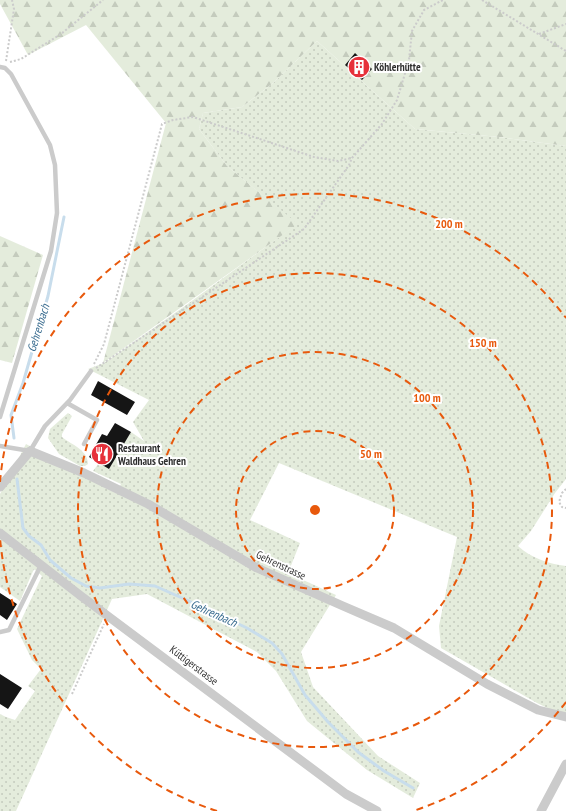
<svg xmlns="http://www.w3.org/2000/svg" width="566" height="811" font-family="'PT Sans Narrow',sans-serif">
	<defs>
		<pattern id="grass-dots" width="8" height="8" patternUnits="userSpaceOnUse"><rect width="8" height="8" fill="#e4ecdc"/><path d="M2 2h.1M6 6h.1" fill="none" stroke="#c4cbbd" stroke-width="1.8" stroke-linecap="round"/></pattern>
		<pattern id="forest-firs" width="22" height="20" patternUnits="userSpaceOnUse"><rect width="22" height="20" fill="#e4ecdc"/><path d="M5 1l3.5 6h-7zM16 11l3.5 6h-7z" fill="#c4cbbd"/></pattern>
	</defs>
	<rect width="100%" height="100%" fill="#fff"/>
	<path fill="url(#grass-dots)" d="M 317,41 L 415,129 L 499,137 L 566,146 L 566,479 L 555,493 L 531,531 L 518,546 C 531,558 549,564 566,566 L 566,717 L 537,703 L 441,648 L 439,626 L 457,537 L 279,463 L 250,520 L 300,543 L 288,573 L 336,595 L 301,652 L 313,687 L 378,756 L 420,783 L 413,798 L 367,770 L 307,721 L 276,671 L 257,652 L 147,594 L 112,599 L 16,811 L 0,811 L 0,714 L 6,717 L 15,720 L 35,691 L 28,686 L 41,669 L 32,660 L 17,629 L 42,576 L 34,569 L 20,601 L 0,587 L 0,494 L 26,444 L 116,493 L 121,484 L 93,471 L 99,463 L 109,468 L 131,432 L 144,441 L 133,422 L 149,400 L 88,369 L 104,363 L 189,303 L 297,224 L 227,166 L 199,129 L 203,113 L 242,107 L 273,83 Z
		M 68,413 L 72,416 L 62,434 L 62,437 C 72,445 88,450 88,464 L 85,466 L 80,466 L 59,454 L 48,438 L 50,429 Z"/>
	<path fill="url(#forest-firs)" d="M 0,0 L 566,0 L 566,146 L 499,137 L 415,129 L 317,41 L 273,83 L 242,107 L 203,113 L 199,129 L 227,166 L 298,224 L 103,363 L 166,123 L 86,25 L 28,55 L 0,4 Z
		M 0,236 L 43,255 L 12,363 L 0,360 Z"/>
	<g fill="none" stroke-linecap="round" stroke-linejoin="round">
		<path stroke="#c8ddec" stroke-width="3" d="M 14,438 L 11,415 L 23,383 L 48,296 L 64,217
			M 17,479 L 23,528 L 29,536 L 41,545 L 50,560 L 71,578 L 86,586 L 100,588 L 129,584 L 155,586 L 209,610 L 247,628 L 272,643 L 282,654 L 305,695 L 328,722 L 358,752 L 384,771 L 413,788"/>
	</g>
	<path fill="#151515" d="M 355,53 L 372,69 L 362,80 L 345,65 Z
		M 98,381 L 135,402 L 127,415 L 91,395 Z
		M 115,423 L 131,432 L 109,469 L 89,457 L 102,434 L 107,436 Z
		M 0,593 L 17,604 L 7,620 L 0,615 Z
		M 0,674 L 22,688 L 8,709 L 0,704 Z"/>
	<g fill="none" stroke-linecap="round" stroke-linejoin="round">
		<path stroke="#cbcbcb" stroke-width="2" stroke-dasharray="2 2" stroke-linecap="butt" d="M 482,0 L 566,51
			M 539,34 L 566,24
			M 6,61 L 14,9 L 12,0
			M 10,62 L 21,59 L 61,34 L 103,0
			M 94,364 L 104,344 L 162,124 L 173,120 L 193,117 L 314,157 L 338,161 L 352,158
			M 96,368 L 304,229 L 349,165 L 352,158 L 382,124 L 397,100 L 409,60 L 412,31 L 424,10 L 443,0
			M 566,489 L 562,493 L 559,502 L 562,507 L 566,508
			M 72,694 L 104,624"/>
		<path stroke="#cbcbcb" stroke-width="4.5" d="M 0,67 L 5,68 L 11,74 L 50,145 L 55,165 L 57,213 L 51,251 L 0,417
			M 67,403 L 97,420 L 84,444
			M 0,446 L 30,451 L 45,426 L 70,400 L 91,371
			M 0,632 L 9,630 L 41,565"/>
		<path stroke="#cbcbcb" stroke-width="9" d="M 0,487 L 30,451 L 84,473 L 148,504 L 257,568 L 343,606 L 394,628 L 487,684 L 538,710 L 566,717
			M 0,533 L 81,596 L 346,794 L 377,811
			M 541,811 L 566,764"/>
	</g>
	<g fill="none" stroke="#e8590c" stroke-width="2" stroke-dasharray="7 5">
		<circle cx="315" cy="510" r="79"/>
		<circle cx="315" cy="510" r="158"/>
		<circle cx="315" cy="510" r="237"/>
		<path d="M566 702A316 316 0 0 1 413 811M217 811A316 316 0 0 1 0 538M0 482A316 316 0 0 1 566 318"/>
	</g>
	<defs>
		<g id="building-disc" transform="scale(1.15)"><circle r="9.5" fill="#e6303a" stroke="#fff"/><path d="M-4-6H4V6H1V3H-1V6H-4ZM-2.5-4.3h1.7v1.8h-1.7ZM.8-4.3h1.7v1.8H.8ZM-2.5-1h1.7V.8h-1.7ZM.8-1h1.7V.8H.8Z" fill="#fff"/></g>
		<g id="restaurant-disc" transform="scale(1.15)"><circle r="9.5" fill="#e6303a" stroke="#fff"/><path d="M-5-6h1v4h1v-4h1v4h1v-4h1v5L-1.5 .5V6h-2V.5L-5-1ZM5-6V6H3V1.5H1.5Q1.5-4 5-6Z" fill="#fff"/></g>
	</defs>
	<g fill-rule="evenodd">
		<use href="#building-disc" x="359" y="67"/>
		<use href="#restaurant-disc" x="102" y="454"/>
	</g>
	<g text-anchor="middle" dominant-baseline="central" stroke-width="4" stroke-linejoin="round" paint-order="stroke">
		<g font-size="11" font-weight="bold" fill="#2e2e2e" stroke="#fff" text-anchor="start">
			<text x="374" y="67">Köhlerhütte</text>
			<text x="118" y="448">Restaurant<tspan x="118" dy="13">Waldhaus Gehren</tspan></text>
		</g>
		<g font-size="11" fill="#2e2e2e" stroke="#fff">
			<text transform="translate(281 565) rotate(25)">Gehrenstrasse</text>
			<text transform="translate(194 665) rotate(37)">Küttigerstrasse</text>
		</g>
		<g font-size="12" font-style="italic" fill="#3c6e91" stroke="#fff">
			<text transform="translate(38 328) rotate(-73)">Gehrenbach</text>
			<text transform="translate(214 613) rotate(24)">Gehrenbach</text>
		</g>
	</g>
	<circle cx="315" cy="510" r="6" fill="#e8590c" stroke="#fff" stroke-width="2"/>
	<g font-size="12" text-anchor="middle" font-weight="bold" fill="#e8590c" stroke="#fff" stroke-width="4" stroke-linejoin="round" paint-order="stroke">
		<text x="449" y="228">200 m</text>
		<text x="483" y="347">150 m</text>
		<text x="427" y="402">100 m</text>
		<text x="371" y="458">50 m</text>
	</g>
</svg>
